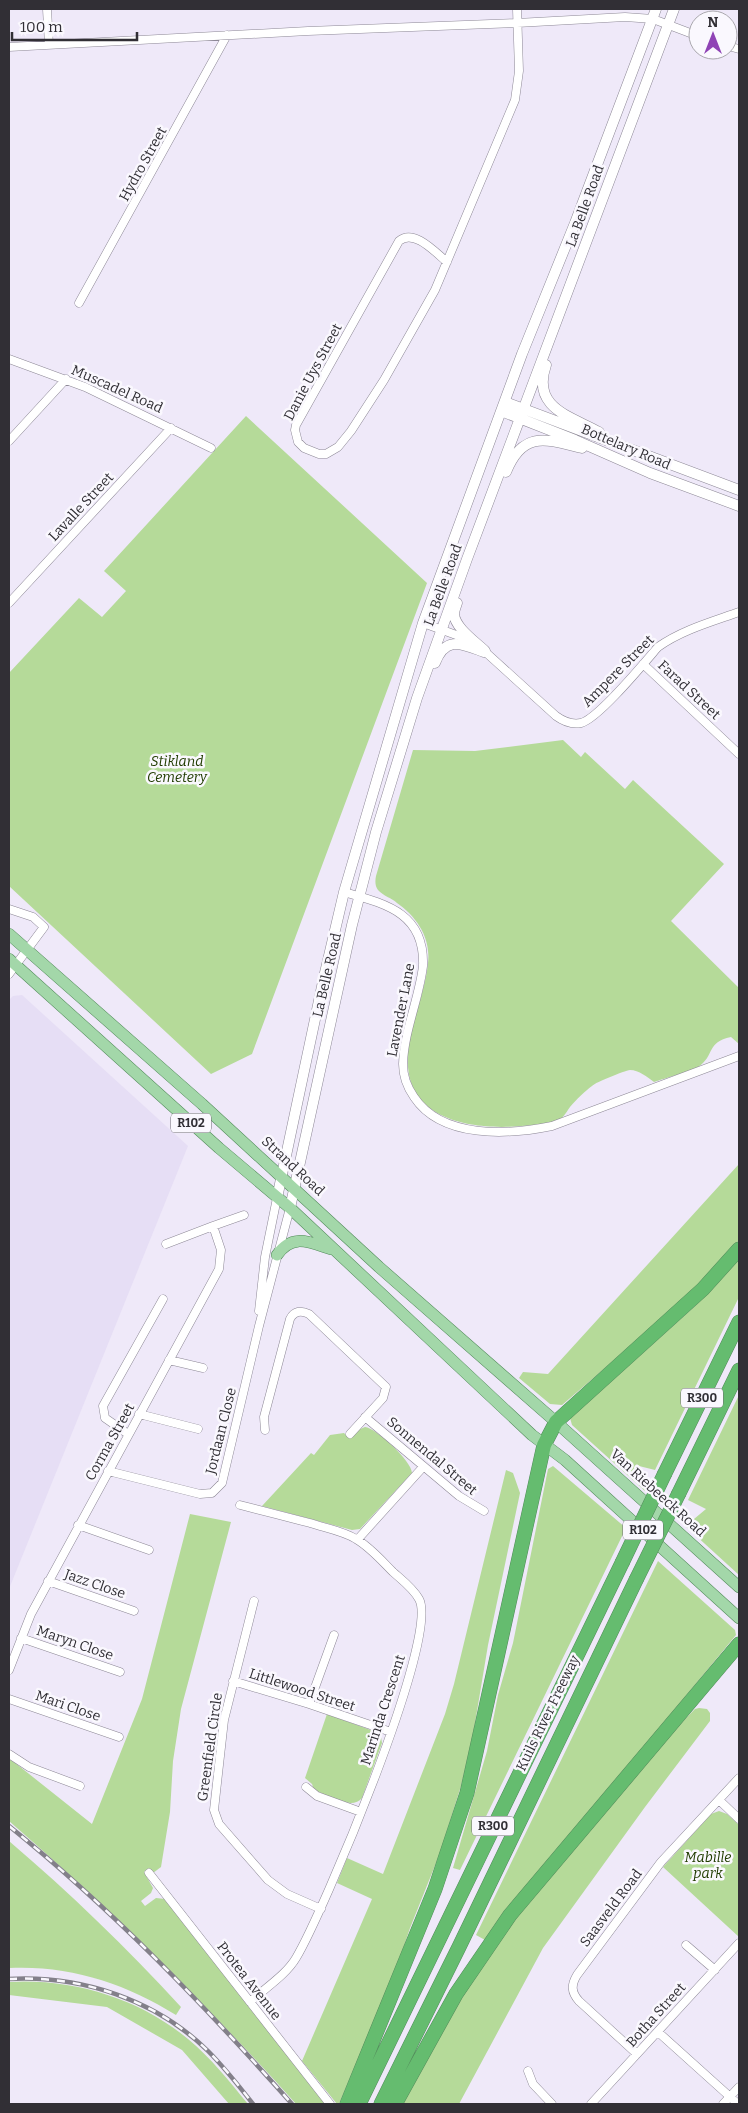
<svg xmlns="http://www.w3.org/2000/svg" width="748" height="2113" font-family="Bitter,serif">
	<rect width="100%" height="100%" fill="#efe9f9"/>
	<path fill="#e6def5" d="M 22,995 L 188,1146 L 9,1589 L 9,1000 L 13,996 Z"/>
	<path fill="#b5da99" d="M 246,416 L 427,583 L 252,1054 L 211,1074 L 9,886 L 9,673 L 79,598 L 102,617 L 126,591 L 104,571 Z
		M 563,740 L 581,757 L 585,752 L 625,789 L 633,780 L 724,864 L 671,921 L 739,988 L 739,1044 L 731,1037 C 706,1042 715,1056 698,1067 C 690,1072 665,1078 654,1082 C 647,1077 639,1070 630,1070 C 624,1071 596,1082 592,1086 C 585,1091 576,1100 570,1107 C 565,1114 563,1119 555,1122 C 544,1125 532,1125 521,1126 C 477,1130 412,1122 408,1067 C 405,1035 425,996 428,963 C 431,938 417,917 397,903 C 392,898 383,896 378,890 C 375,886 375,881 376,876 L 413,750 L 475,751 Z
		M 739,1164 L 739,1240 L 720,1263 L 681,1303 L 562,1405 L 550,1404 L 519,1378 L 523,1372 L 548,1374 Z
		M 739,1259 L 739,1297 L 655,1470 L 639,1466 L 639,1476 L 646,1488 L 645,1491 L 572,1425 L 570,1418 L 695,1306 Z
		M 739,1395 L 739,1575 L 682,1523 L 682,1519 L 694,1519 L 706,1509 L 688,1500 Z
		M 365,1427 C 376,1428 412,1461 412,1473 L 360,1529 L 352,1530 L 262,1506 L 311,1453 L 314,1455 L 330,1435 L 344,1433 L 350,1439 L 358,1430 Z
		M 553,1466 L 626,1528 L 460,1870 L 453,1868 L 487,1751 L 498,1695 L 513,1643 L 548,1469 Z
		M 506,1470 L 513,1473 L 520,1493 L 488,1645 L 473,1735 L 461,1786 L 440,1853 L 410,1928 L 395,1973 L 339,2104 L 337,2104 L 302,2061 L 372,1899 L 337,1883 L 347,1858 L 383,1874 L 445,1714 L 454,1684 Z
		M 190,1514 L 231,1522 L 181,1709 L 173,1761 L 170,1812 L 161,1867 L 153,1873 L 149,1868 L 144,1872 L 153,1888 L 151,1893 L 141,1901 L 145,1906 L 156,1898 L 165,1899 L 325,2104 L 296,2104 C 206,2004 111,1909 9,1821 L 9,1758 L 92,1824 L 142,1699 Z
		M 658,1561 L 735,1630 L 736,1635 L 485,1940 L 476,1935 Z
		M 699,1708 L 707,1709 L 710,1713 L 710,1721 L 645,1807 L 543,1948 L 459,2104 L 401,2104 L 454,2008 L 508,1927 L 635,1774 L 684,1720 L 695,1709 Z
		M 327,1714 L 376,1732 L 381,1737 L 382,1743 L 362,1798 C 352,1811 327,1795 314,1790 L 312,1784 L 305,1778 Z
		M 719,1811 L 727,1814 L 739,1825 L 739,1937 L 663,1867 L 711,1814 Z
		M 9,1841 C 70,1893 127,1948 181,2007 L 176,2015 C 125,1983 69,1965 9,1968 Z
		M 9,1982 C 72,1978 139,1998 188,2039 C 211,2058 229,2081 248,2104 L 229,2104 L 182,2050 L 107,2007 L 9,1995 Z"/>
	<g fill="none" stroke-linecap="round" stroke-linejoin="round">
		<g stroke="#8d8896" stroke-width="9">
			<path id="street" d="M 47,9 L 49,45
				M 728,46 L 739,49
				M 9,47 L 308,31 L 517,23 L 625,17 L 653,19 L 698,36
				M 447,262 C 436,253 414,228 399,241 L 296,425 L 295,430 L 298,442 L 304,448 L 319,454 L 326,454 L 338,447 L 351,431 L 384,380 L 435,290 L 515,100 L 519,71 L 517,9
				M 79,303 L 227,35
				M 9,359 L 85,387 L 211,448
				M 9,441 L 66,379
				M 9,603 L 171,428
				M 423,623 L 470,640
				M 481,648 L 556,716 C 563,721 572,725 581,723 C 598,719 645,662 658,647 C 682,630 711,622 739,612
				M 643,664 L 739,754
				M 344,892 C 386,904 425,913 423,966 C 419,999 404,1031 403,1064 C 403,1076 407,1087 414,1097 C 442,1139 508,1135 552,1126 L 739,1056
				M 9,909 L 33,917 L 44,927 L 9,974
				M 213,1226 L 244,1215
				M 259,1311 L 265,1257 L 277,1198
				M 169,1360 L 203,1368
				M 139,1414 L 198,1429
				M 365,1417 L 459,1496 L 484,1511
				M 265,1430 L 264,1417 L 290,1319 C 294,1311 301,1310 309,1314 L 386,1387 L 383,1398 L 350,1434
				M 128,1434 L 105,1418 L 103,1406 L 163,1299
				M 108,1471 L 200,1494 L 212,1493 L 222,1483 L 259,1326 L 290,1208
				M 240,1505 C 263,1511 287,1517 310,1523 C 325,1528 343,1531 356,1539 C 370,1547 382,1561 393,1572 C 402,1580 413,1588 419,1599 C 440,1636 323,1913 296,1958 C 286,1975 265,1988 250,2002
				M 78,1525 L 149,1550
				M 358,1539 L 423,1467
				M 48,1581 L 134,1611
				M 254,1601 L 224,1720 L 214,1810 L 219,1824 L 268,1880 L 287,1894 L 321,1909
				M 21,1638 L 120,1672
				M 9,1670 L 31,1614 L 219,1269 L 221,1250 L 213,1226 L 166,1244
				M 233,1681 L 309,1704 L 391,1732
				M 9,1699 L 119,1737
				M 309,1704 L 334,1635
				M 9,1754 L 29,1767 L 80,1786
				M 306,1787 L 317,1796 L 361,1812
				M 719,1800 L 739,1819
				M 149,1873 L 330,2104
				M 686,1945 L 715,1970
				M 658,2032 L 738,2104
				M 637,2054 L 579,2001 C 571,1992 571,1985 577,1975 L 661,1862 L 739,1778
				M 528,2071 L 533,2084 L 552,2104
				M 591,2104 L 739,1943
				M 723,2104 L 739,2087"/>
		</g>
		<g stroke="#8d8896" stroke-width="11">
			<path id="secondary" d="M 546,365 C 531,408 570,416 599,432
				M 505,402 L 739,490
				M 501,411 L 575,440 L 650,473 L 739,506
				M 506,472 C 523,430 546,439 582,448
				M 457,603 C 456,606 454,611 454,614 C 455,628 476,642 485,651
				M 435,663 C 446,635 462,644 484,652
				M 277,1198 L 324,977 L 344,892 L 423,623 L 522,354 L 575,223 L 656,9
				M 290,1208 L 352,925 L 376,832 L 417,698 L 467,559 L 674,9"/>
		</g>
		<g stroke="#538b5b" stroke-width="12">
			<path id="primary" d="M 9,934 L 202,1104 L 379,1267 L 556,1422 L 739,1587
				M 9,959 L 219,1148 L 290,1208 L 532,1435 L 565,1460 L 739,1618
				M 277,1255 C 292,1233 309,1242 331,1249"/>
		</g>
		<g stroke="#538b5b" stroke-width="15">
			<path id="highway" d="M 665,1473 L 739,1322
				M 679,1493 L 739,1370
				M 347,2104 L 435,1889 L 467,1793 L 544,1445 L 556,1422 L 703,1289 L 739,1249
				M 359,2104 L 622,1563
				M 381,2104 L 459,1947 L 636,1580
				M 395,2104 L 456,1994 L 510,1915 L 739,1644"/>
		</g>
		<use href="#street" stroke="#fff" stroke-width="8"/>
		<use href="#secondary" stroke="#fff" stroke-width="10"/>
		<use href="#primary" stroke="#a3d7a9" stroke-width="11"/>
		<use href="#highway" stroke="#65bc6f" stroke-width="14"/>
		<g stroke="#83808a" stroke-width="4.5">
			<path id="rail" d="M 9,1826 C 112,1909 204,2005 292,2104
				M 9,1979 C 82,1975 156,2000 208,2051 C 225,2068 239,2086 253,2104"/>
		</g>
		<use href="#rail" stroke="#faf8fe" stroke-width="2.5" stroke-dasharray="8" stroke-linecap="butt"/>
		<g stroke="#538b5b" stroke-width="15" stroke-linecap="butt">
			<path id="highway-bridge" d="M 622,1563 L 665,1473
				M 636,1580 L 679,1493"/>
		</g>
		<use href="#highway-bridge" stroke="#65bc6f" stroke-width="14"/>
	</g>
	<g text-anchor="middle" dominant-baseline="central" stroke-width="5" stroke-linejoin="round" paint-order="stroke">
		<g fill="#faf8fe" stroke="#6d6b71" stroke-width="1">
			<rect x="171" y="1113.5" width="40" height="19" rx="4"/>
			<rect x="681" y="1388.5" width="42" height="19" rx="4"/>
			<rect x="623" y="1520.5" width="40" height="19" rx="4"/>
			<rect x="472" y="1816.5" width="42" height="19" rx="4"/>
		</g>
		<g font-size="12" font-weight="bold" fill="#312f35">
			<text x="191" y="1123">R102</text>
			<text x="702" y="1398">R300</text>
			<text x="643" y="1530">R102</text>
			<text x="493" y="1826">R300</text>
		</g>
		<g font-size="14" fill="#312f35" stroke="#faf8fe">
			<text transform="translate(143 164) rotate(-61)">Hydro Street</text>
			<text transform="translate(585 206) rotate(-70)">La Belle Road</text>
			<text transform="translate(313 372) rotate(-62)">Danie Uys Street</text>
			<text transform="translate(117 389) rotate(24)">Muscadel Road</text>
			<text transform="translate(626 447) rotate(23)">Bottelary Road</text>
			<text transform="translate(81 507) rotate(-47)">Lavalle Street</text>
			<text transform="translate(443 585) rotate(-70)">La Belle Road</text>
			<text transform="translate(618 671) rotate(-45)">Ampere Street</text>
			<text transform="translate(689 690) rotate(43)">Farad Street</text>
			<text transform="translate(327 975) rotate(-77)">La Belle Road</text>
			<text transform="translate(401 1010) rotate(-79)">Lavender Lane</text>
			<text transform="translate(293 1166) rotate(43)">Strand Road</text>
			<text transform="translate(221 1431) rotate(-76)">Jordaan Close</text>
			<text transform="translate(110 1442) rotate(-61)">Corma Street</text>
			<text transform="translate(432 1456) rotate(40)">Sonnendal Street</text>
			<text transform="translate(658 1493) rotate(42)">Van Riebeeck Road</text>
			<text transform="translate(95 1584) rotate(19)">Jazz Close</text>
			<text transform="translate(75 1643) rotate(19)">Maryn Close</text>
			<text transform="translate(302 1690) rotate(18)">Littlewood Street</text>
			<text transform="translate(68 1706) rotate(19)">Mari Close</text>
			<text transform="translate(383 1710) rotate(-72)">Marinda Crescent</text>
			<text transform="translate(548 1713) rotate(-64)">Kuils River Freeway</text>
			<text transform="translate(210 1747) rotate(-82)">Greenfield Circle</text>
			<text transform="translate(611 1908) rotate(-53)">Saasveld Road</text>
			<text transform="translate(249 1981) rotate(52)">Protea Avenue</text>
			<text transform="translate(656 2015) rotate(-48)">Botha Street</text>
		</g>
		<g font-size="14" font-style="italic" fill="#223d02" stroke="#faf8fe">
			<text x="177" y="761">Stikland<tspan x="177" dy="16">Cemetery</tspan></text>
			<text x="708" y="1857">Mabille<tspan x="708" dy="16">park</tspan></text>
		</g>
	</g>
	<rect width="748" height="2113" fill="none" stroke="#312f35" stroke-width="20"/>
	<g transform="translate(713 35)"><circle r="24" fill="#faf8fe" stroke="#aaa8ae"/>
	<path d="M0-4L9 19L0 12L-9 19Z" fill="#8f43b5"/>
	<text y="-8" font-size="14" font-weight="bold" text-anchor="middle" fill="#312f35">N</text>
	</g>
	<path d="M12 32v8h125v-8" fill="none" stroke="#312f35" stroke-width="2.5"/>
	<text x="20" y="32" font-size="15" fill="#312f35" stroke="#faf8fe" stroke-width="4" paint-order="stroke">100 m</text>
</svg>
